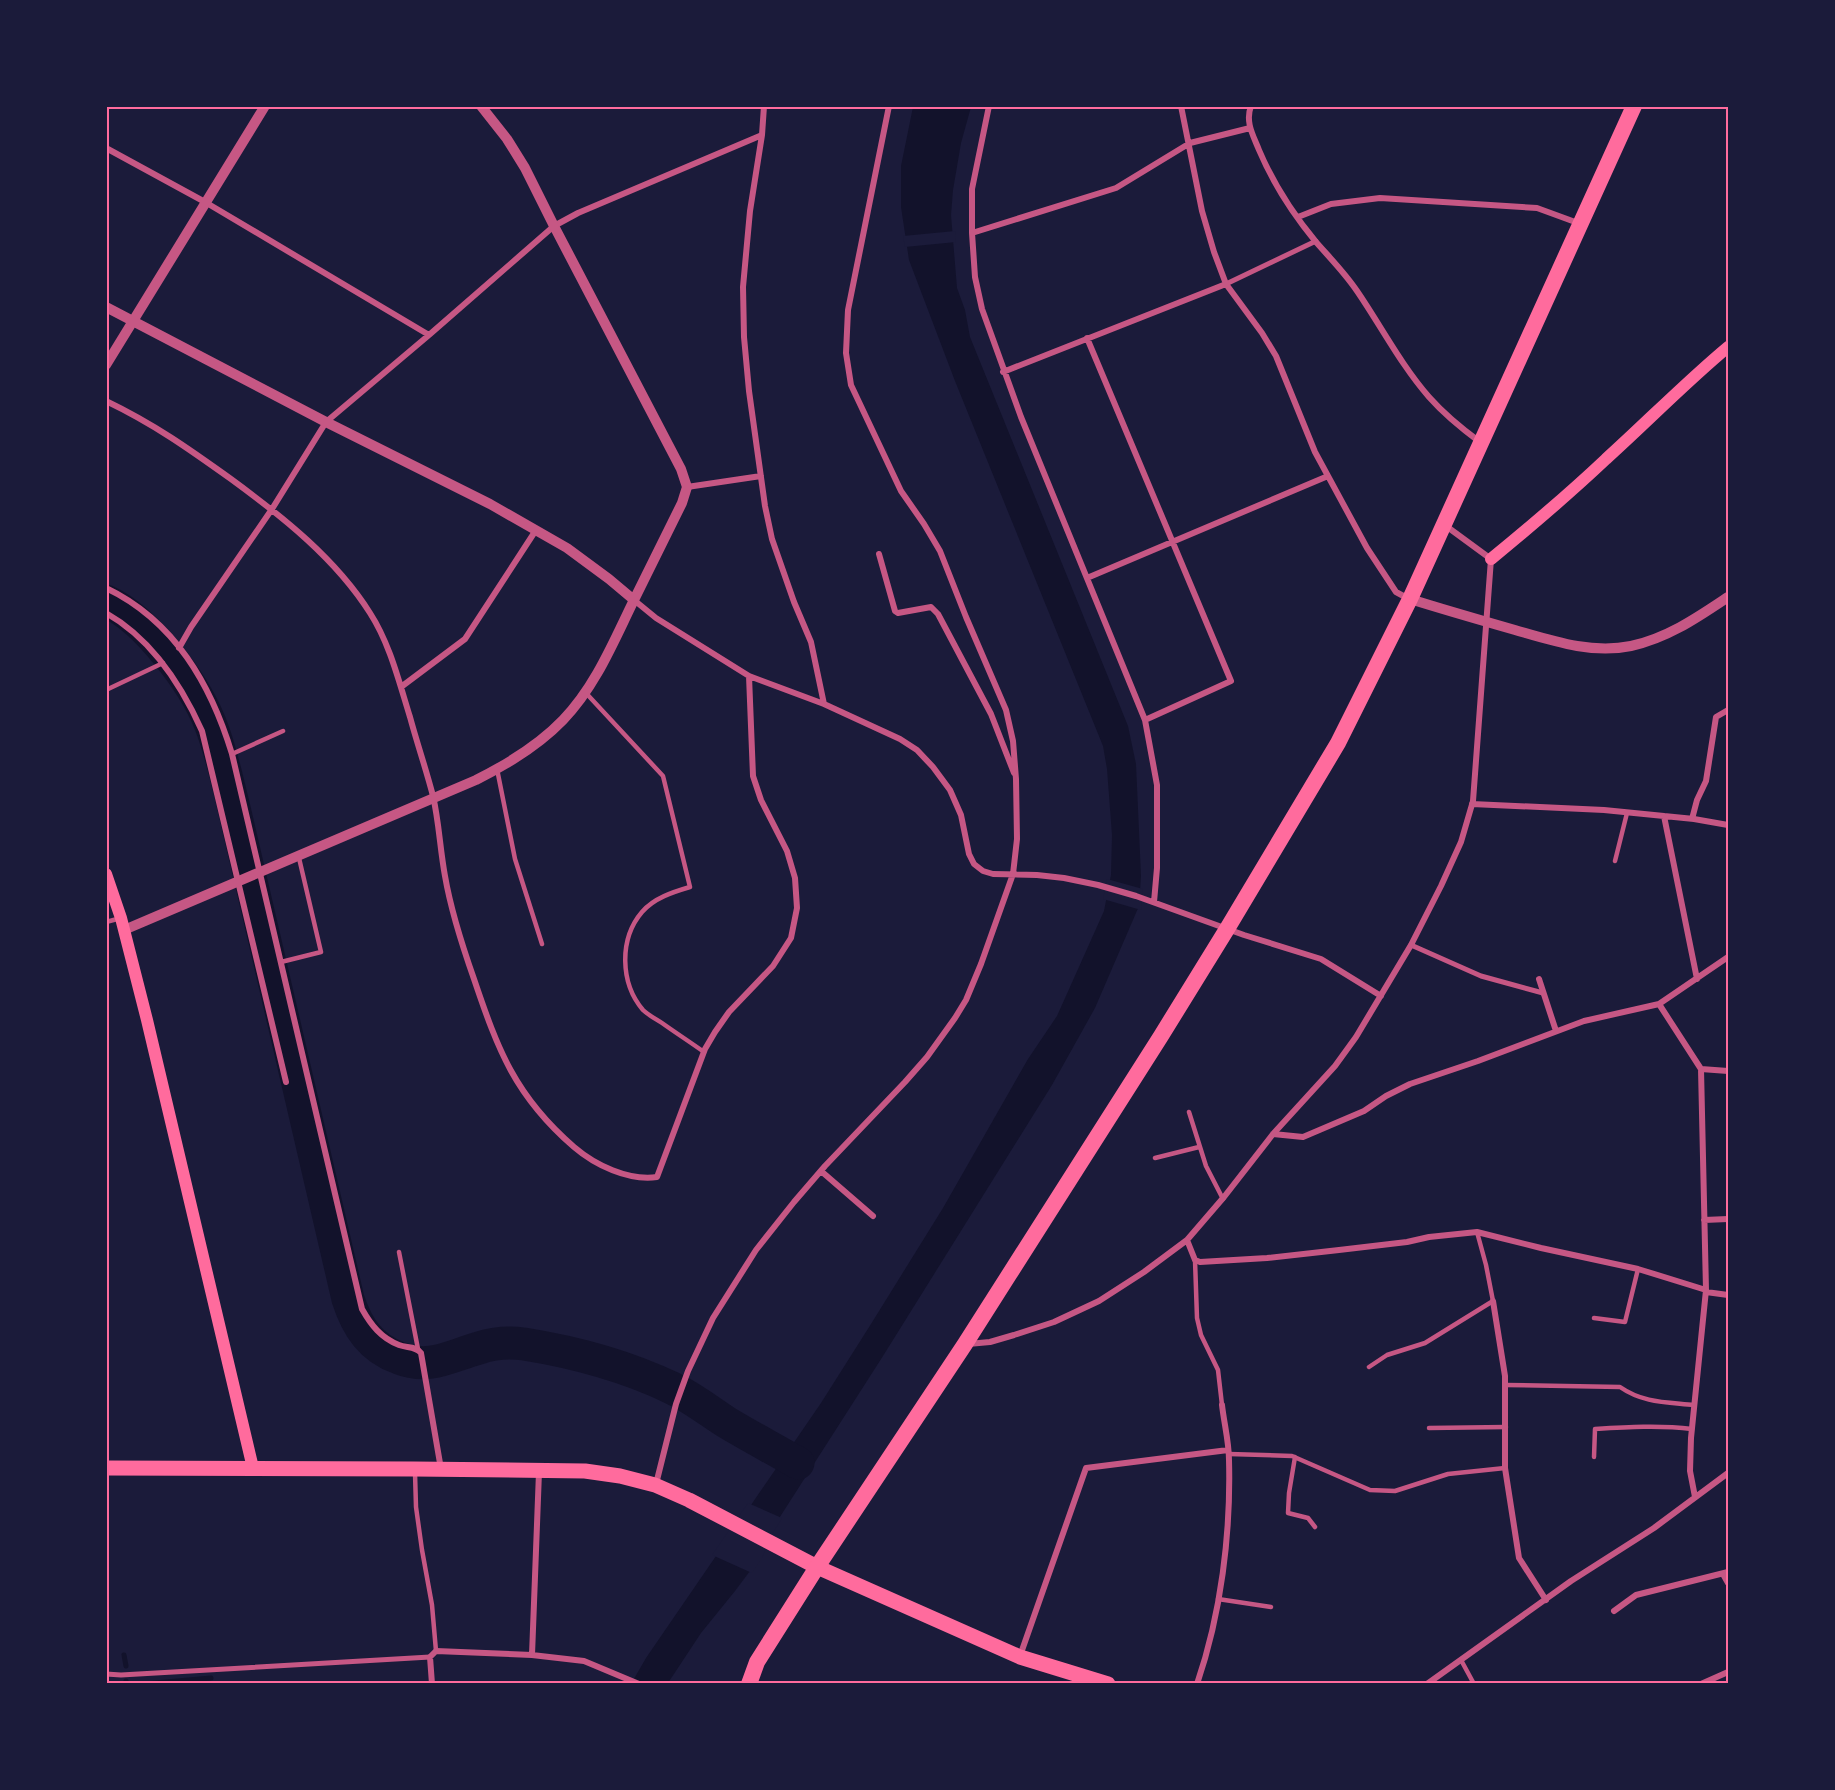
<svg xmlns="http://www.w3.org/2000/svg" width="1835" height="1790" font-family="Karla,sans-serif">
	<rect width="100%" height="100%" fill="#1b1b3a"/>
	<path fill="#12122b" d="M 913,107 L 971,107 L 961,143 L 953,190 L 951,215 L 957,288 L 965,310 L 970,337 L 1128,726 L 1136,764 L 1141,876 L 1139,906 L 1095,1008 L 1052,1085 L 883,1356 L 769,1534 L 759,1559 L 735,1591 L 701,1633 L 668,1683 L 631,1684 L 646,1658 L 821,1403 L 871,1324 L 943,1208 L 1028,1059 L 1057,1016 L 1104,911 L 1111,875 L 1112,835 L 1107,769 L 1103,746 L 955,381 L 909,260 L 901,207 L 901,166 Z"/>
	<path fill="#1b1b3a" d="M 955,231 L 956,242 L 905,247 L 903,236 Z
		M 1107,879 L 1143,889 L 1141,910 L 1103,899 Z
		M 748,1503 L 782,1518 L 771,1536 L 762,1558 L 752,1573 L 712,1555 Z"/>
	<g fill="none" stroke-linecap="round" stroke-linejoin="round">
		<path stroke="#12122b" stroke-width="5" d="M 124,1655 L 126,1666
			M 126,1684 L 126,1681
			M 144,1684 L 211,1678"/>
		<path stroke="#12122b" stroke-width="33" d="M 106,601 C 146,619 194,683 210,723 C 221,750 227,780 234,808 L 348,1299 C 357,1327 371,1348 399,1358 C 430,1370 450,1356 479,1348 C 494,1343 508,1342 524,1344 C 574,1352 626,1366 672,1388 C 691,1397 709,1411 726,1422 C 749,1436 774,1449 798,1463"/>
		<path stroke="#c65784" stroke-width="4.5" d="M 106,690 L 163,663
			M 585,692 L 663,776 L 690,887 C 673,892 654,898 642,912 C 619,939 620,983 643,1010 C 648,1015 656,1019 662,1023 C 676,1033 690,1042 704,1052
			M 232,754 L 283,731
			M 497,769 L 515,859 L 542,944
			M 1615,861 L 1627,813
			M 106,922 L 121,918
			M 281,962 L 321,952 L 299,858
			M 1189,1112 L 1206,1166 L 1223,1199
			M 1155,1158 L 1199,1147
			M 399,1252 L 418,1349
			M 1195,1260 L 1197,1318 L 1201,1335 L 1218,1370 L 1222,1405
			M 1594,1318 L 1625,1322 L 1638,1269
			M 1369,1367 L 1387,1355 L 1425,1343 L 1493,1301 L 1486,1265 L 1477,1232
			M 1505,1385 L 1620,1387 C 1643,1403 1666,1402 1694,1405
			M 1429,1428 L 1506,1427
			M 1229,1454 L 1292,1456 L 1370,1490 L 1395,1491 L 1448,1474 L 1505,1468
			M 1295,1457 L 1289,1493 L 1288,1513 L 1308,1518 L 1315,1527
			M 1594,1457 L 1595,1429 C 1627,1427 1660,1425 1692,1429
			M 415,1473 L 416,1507 L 422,1550 L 432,1605 L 436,1651
			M 1218,1599 L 1271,1607
			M 1461,1660 L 1474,1684"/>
		<path stroke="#c65784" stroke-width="5" d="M 1226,284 L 1316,241
			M 1411,945 L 1481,976 L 1543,993
			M 106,1674 L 121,1675 L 430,1657"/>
		<path stroke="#c65784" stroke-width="6" d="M 989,106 L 972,189 L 972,233 L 975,277 L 982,309 L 1021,417 L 1145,720 L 1157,785 L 1157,868 L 1154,902
			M 1181,106 L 1202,211 L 1214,252 L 1226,284 L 1262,333 L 1276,356 L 1315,452 L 1367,548 L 1396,592 L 1409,599
			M 1251,106 C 1245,122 1253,135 1259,150 C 1273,183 1293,214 1316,242 C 1330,258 1345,273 1357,291 C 1381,326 1401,365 1429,397 C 1444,414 1461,428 1480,442
			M 762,135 L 764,106
			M 106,148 L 205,202 L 429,335 L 554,226 L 578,213 L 762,135 L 750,211 L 743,287 L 744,337 L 749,391 L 765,506 L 772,539 L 794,602 L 811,642 L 824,704
			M 1298,217 L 1331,204 L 1380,198 L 1537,208 L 1578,223
			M 972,233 L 1116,188 L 1190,143 L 1250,128
			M 1087,338 L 1231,681 L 1145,720
			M 1003,372 L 1226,284
			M 106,401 C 154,424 189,449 231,479 C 283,517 336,559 370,613 C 390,644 399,682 410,717 C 417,743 426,769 433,796 C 439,822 440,849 445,876 C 451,911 462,945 474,979 C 498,1050 515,1096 574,1147 C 595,1165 628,1181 657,1177 L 705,1049 L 715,1032 L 729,1012 L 773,966 L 791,938 L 797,908 L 795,878 L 787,851 L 761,800 L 753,776 L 749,676
			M 687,487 L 761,476
			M 879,554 L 895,611 L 898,613 L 931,607 L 938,614 L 991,714 L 1014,773
			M 1087,578 L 1328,476
			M 106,588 C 175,621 211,685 232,754 L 362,1309 C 371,1325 381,1338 399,1345 C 407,1348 416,1346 421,1353 L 441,1469
			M 634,600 L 656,618 L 749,676 L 824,704 L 900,739 L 917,750 L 933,767 L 950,790 L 961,815 L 969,854 L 974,864 L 983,871 L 993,874 L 1037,875 L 1064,878 L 1098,885 L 1136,896 L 1244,935 L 1321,959 L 1381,996
			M 106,613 C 152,639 181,684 202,731 L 286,1082
			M 179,648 L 191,627 L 272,509 L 326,422 L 429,335
			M 401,687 L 465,639 L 536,530
			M 1472,804 L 1604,810 L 1694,819 L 1728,825
			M 1664,816 L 1697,979
			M 1692,819 L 1697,800 L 1706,781 L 1716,717 L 1728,710
			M 1539,979 L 1556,1031
			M 1659,1004 L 1701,1069 L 1706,1290 L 1691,1438 L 1690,1471 L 1695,1497
			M 1701,1069 L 1728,1071
			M 1273,1134 L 1303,1137 L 1364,1111 L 1386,1096 L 1410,1084 L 1478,1061 L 1584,1021 L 1659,1004 L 1728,957
			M 821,1171 L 873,1216
			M 1704,1220 L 1728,1219
			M 1187,1240 L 1195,1260 L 1200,1262 L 1267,1258 L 1339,1250 L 1407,1242 L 1429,1237 L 1477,1232 L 1541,1248 L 1638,1269 L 1706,1290
			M 1706,1292 L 1728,1295
			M 1493,1301 L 1505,1376 L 1505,1468 L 1519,1558 L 1546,1600
			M 968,1344 L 990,1342 L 1014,1335 L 1054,1322 L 1099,1301 L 1144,1272 L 1187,1240 L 1224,1197 L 1273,1134 L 1335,1066 L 1356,1037 L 1411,945 L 1441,886 L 1461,842 L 1473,801 L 1491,559 L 1446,526
			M 656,1484 L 676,1404 L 688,1371 L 713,1318 L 756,1250 L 794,1202 L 825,1166 L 905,1082 L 927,1057 L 955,1018 L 966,1000 L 981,964 L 1013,874 L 1017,839 L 1016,779 L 1013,741 L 1006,710 L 966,617 L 940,551 L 924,524 L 901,491 L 851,385 L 846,353 L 848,310 L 889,106
			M 1723,1574 L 1728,1583
			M 1614,1611 L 1636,1595 L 1728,1572
			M 532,1655 L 539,1472
			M 1020,1656 L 1086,1468 L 1228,1450
			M 432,1684 L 430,1657 L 436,1651 L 532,1655 L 584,1661 L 639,1684
			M 1197,1684 C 1221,1614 1231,1533 1229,1460 C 1229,1442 1224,1423 1222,1405
			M 1427,1684 L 1571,1581 L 1654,1528 L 1728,1473
			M 1701,1684 L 1728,1672"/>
		<path stroke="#c65784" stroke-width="10" d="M 106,307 L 326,422 L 490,504 L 567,548 L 609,579 L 634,600
			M 106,365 L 265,106
			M 1410,599 C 1445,610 1480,620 1515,630 C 1553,641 1591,654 1631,646 C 1668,638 1698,617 1728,597
			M 124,930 L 476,780 C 508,764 538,746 563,720 C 595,687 613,643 633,602 C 649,569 666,536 682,503 L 687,487 L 681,469 L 554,226 L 525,168 L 507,139 L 481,106"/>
		<path stroke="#ff6b9d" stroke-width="12" d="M 1491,559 C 1530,527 1569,494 1606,459 C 1647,422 1686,382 1728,347
			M 106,874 L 121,918 L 147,1020 L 253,1468"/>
		<path stroke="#ff6b9d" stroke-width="15" d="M 106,1468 L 414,1469 L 585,1471 L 620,1476 L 655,1485 L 689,1500 L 817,1567 L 1020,1657 L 1108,1684"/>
		<path stroke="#ff6b9d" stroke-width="16" d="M 749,1684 L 757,1662 L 817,1567 L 965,1344 L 1161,1036 L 1227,929 L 1338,743 L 1410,599 L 1634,106"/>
	</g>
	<rect width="1835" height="1790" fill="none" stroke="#1b1b3a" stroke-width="216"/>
	<rect x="108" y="108" width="1619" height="1574" fill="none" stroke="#ff6b9d" stroke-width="2"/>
</svg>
